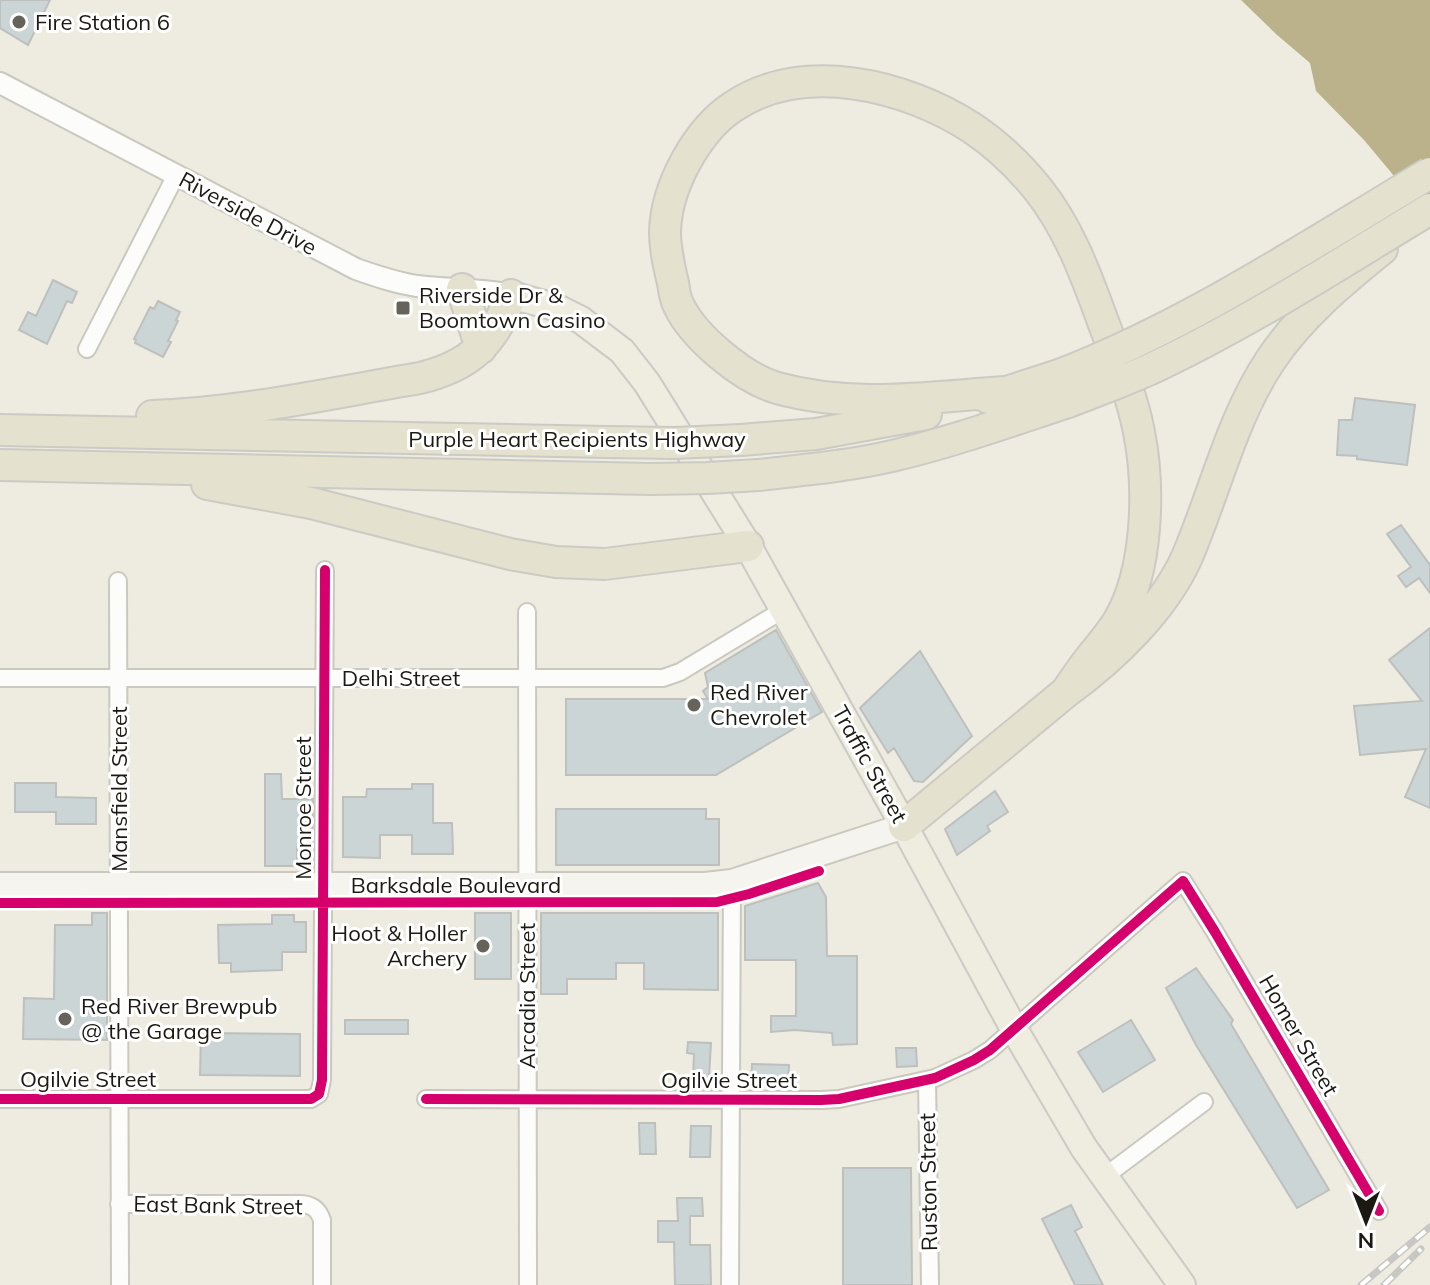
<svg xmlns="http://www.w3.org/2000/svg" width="1430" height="1285" font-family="Mulish,sans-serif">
	<rect width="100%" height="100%" fill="#eeece0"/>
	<path fill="#bbb18a" d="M 1241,0 L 1430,0 L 1430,219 L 1364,140 L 1316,91 L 1310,63 L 1276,34 Z"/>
	<path fill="#cbd5d5" stroke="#bdc0bd" stroke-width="2" d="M 0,0 L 50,0 L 28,45 L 0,28 Z
		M 53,280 L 77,292 L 72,303 L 67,301 L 47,344 L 19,330 L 28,312 L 36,316 Z
		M 158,301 L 180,312 L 176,320 L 178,321 L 168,341 L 171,342 L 163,357 L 135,343 L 136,340 L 134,339 L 150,307 L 154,309 Z
		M 1355,398 L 1415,405 L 1407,465 L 1357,459 L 1357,456 L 1337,455 L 1339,420 L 1352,420 Z
		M 1401,525 L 1430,565 L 1430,593 L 1419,578 L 1406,587 L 1398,576 L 1411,567 L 1387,534 Z
		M 1430,628 L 1430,808 L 1405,797 L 1426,749 L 1360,755 L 1354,706 L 1422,701 L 1389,660 Z
		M 776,630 L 822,712 L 716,775 L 566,775 L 566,699 L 708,699 L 703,691 L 708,687 L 705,673 Z
		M 920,651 L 972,736 L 923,782 L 914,781 L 894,748 L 888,753 L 860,708 Z
		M 265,774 L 281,774 L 282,799 L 313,799 L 312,847 L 297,847 L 297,866 L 265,866 Z
		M 15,783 L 56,783 L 56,797 L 96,798 L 96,824 L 56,824 L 56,812 L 15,812 Z
		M 412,784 L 433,784 L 433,823 L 452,823 L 453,854 L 412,854 L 412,835 L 380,835 L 380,858 L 343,857 L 343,797 L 366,797 L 367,789 L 412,789 Z
		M 995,791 L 1008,812 L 987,826 L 990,831 L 957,855 L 945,829 Z
		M 556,809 L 706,809 L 706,819 L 719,819 L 719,865 L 556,865 Z
		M 818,883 L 826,897 L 827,956 L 857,956 L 857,1044 L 833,1045 L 832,1033 L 795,1030 L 771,1032 L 771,1016 L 796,1016 L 796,960 L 745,960 L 745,906 Z
		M 92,913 L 107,913 L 107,1040 L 23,1039 L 24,998 L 54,999 L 55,925 L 92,925 Z
		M 475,913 L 511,913 L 511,979 L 475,979 Z
		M 541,913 L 718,913 L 718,990 L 644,989 L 644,963 L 616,963 L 616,979 L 567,979 L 567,994 L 541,994 Z
		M 272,915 L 294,915 L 294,922 L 306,922 L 306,952 L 282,952 L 282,970 L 231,972 L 231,963 L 219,963 L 218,925 L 272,924 Z
		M 1196,968 L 1233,1020 L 1231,1024 L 1329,1190 L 1297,1208 L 1196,1045 L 1166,988 Z
		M 345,1020 L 408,1020 L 408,1034 L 345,1034 Z
		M 1131,1020 L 1155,1060 L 1103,1092 L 1078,1052 Z
		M 201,1033 L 300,1034 L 300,1076 L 200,1075 Z
		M 688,1042 L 711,1043 L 709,1077 L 693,1076 L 694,1054 L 687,1053 Z
		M 896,1048 L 916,1048 L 917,1066 L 897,1067 Z
		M 752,1064 L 789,1065 L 788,1085 L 751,1084 Z
		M 639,1123 L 655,1123 L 656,1154 L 640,1154 Z
		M 691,1126 L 711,1126 L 710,1157 L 690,1157 Z
		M 843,1168 L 911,1168 L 912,1285 L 843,1285 Z
		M 677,1198 L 702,1198 L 703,1216 L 690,1216 L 690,1245 L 710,1245 L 711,1285 L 675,1285 L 674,1242 L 658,1242 L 658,1221 L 678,1221 Z
		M 1071,1205 L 1082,1227 L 1075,1231 L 1103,1285 L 1075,1285 L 1042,1219 Z"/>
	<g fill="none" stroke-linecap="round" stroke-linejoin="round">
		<g stroke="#cac8bf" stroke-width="20">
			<path id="minor" d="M 87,349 L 176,175
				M 118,581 L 120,1285
				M 527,612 L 528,1285
				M 0,678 L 663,678 L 680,672 L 783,610
				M 927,1080 L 930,1285
				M 0,1099 L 311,1099 L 319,1094 L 322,1080 L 325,570
				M 426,1099 L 821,1100 L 839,1099 L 935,1078 L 974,1060 L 990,1050 L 1183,881 L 1215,932 L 1379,1211
				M 1104,1177 L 1204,1102
				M 119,1204 L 299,1204 C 311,1204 318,1208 322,1220 L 322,1285
				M 730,1285 L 732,882"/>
		</g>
		<g stroke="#cac8bf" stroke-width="24">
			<path id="tertiary" d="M 0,83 L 356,269 C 376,276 396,283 417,286 C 448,290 480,288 511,295"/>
		</g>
		<g stroke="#cac8bf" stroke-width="28">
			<path id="secondary" d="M 0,885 L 705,885 L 732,882 L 904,826"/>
		</g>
		<g stroke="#cbcac4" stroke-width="30">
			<path id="primary" d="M 511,295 L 555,307 L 581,320 L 622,351 L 647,383 L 748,546 L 904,826 L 1014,1029 L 1084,1148 L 1182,1285"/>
		</g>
		<g stroke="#cbcac4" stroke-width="34">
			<path id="motorway" d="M 462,289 L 481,348
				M 1005,392 C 928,397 853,409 777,388 C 743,378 693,337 678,304 C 675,298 674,289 673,283 C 669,266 665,249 665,232 C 666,187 697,130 734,106 C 804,60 906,85 972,128 C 996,144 1019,166 1037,188 C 1070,229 1087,278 1105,327 C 1118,361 1132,396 1139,432 C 1150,488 1148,570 1119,620 C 1110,635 1098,648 1088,661 C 1080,671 1074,681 1066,692
				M 988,398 L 1059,375
				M 152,416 C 242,413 331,393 420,378 C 470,366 494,343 511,295
				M 0,430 L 607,442
				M 741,440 L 816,434 L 926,414
				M 0,465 L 651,479
				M 759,475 C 803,470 849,466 892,456 C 952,442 1010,421 1068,402
				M 207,484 L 311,503 L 510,554 L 556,562 L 605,564 L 748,546
				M 904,826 L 1066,692 C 1113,658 1163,610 1187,557 C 1215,492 1231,420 1270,361 C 1299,317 1341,282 1382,249"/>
		</g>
		<use href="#minor" stroke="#fcfcfa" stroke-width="16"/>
		<use href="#tertiary" stroke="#fcfcfa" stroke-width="20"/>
		<use href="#secondary" stroke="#f5f4ee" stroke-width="24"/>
		<use href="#primary" stroke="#efece0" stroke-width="26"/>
		<use href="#motorway" stroke="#e5e1cf" stroke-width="30"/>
		<g stroke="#c8c7c4" stroke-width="7">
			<path id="rail" d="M 1361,1285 L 1430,1227
				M 1384,1285 L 1421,1249"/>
		</g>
		<use href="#rail" stroke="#fff" stroke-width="4" stroke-dasharray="12" stroke-linecap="butt"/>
		<g stroke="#cbcac4" stroke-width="34" stroke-linecap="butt">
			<path id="motorway-bridge" d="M 1059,375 C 1191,324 1309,245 1430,173
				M 1068,402 C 1099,390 1130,379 1159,365 C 1253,320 1341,263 1430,209
				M 607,442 L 675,443 L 741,440
				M 651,479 L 707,478 L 759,475"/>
		</g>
		<use href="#motorway-bridge" stroke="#e5e1cf" stroke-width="30"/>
		<g stroke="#fff" stroke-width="15">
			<path id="cycleway" d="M 0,903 L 717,902 L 749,894 L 819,871
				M 0,1099 L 311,1099 L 319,1094 L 322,1080 L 325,570
				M 426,1099 L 821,1100 L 839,1099 L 935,1078 L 974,1060 L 990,1050 L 1183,881 L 1215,932 L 1379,1211"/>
		</g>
		<use href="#cycleway" stroke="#d6006c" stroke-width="10"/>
	</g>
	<g fill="#65635a" stroke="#fff" stroke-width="3">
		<circle cx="19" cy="22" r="8"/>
		<rect x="395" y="300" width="16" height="16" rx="4"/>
		<circle cx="694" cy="705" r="8"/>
		<circle cx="483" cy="946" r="8"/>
		<circle cx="65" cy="1019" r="8"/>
	</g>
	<g text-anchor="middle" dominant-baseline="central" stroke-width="6" stroke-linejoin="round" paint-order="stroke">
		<g font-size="22" fill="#1b1912" stroke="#fff" text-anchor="start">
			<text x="35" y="22">Fire Station 6</text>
			<text x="419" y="295">Riverside Dr &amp;<tspan x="419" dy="25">Boomtown Casino</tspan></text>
			<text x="710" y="692">Red River<tspan x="710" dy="25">Chevrolet</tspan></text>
			<text x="467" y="933" text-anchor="end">Hoot &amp; Holler<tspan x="467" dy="25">Archery</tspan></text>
			<text x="81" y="1006">Red River Brewpub<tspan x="81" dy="25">@ the Garage</tspan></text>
		</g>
		<g font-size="22" fill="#1b1912" stroke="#fff">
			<text transform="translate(248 213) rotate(28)">Riverside Drive</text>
			<text x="577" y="439">Purple Heart Recipients Highway</text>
			<text x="401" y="678">Delhi Street</text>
			<text transform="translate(870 764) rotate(61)">Traffic Street</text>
			<text transform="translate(119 789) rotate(-90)">Mansfield Street</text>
			<text transform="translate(303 808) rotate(-90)">Monroe Street</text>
			<text x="456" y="885">Barksdale Boulevard</text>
			<text transform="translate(527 996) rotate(-90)">Arcadia Street</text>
			<text transform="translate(1299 1035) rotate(60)">Homer Street</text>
			<text x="88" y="1079">Ogilvie Street</text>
			<text x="729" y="1080">Ogilvie Street</text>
			<text transform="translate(928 1182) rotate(-91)">Ruston Street</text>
			<text transform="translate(218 1205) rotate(1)">East Bank Street</text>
		</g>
	</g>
	<g transform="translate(1366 1221) rotate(180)" stroke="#ffffff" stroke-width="6" paint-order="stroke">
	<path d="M0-6L14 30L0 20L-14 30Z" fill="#1b1912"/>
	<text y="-12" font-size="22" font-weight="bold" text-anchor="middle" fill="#1b1912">N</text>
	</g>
</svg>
